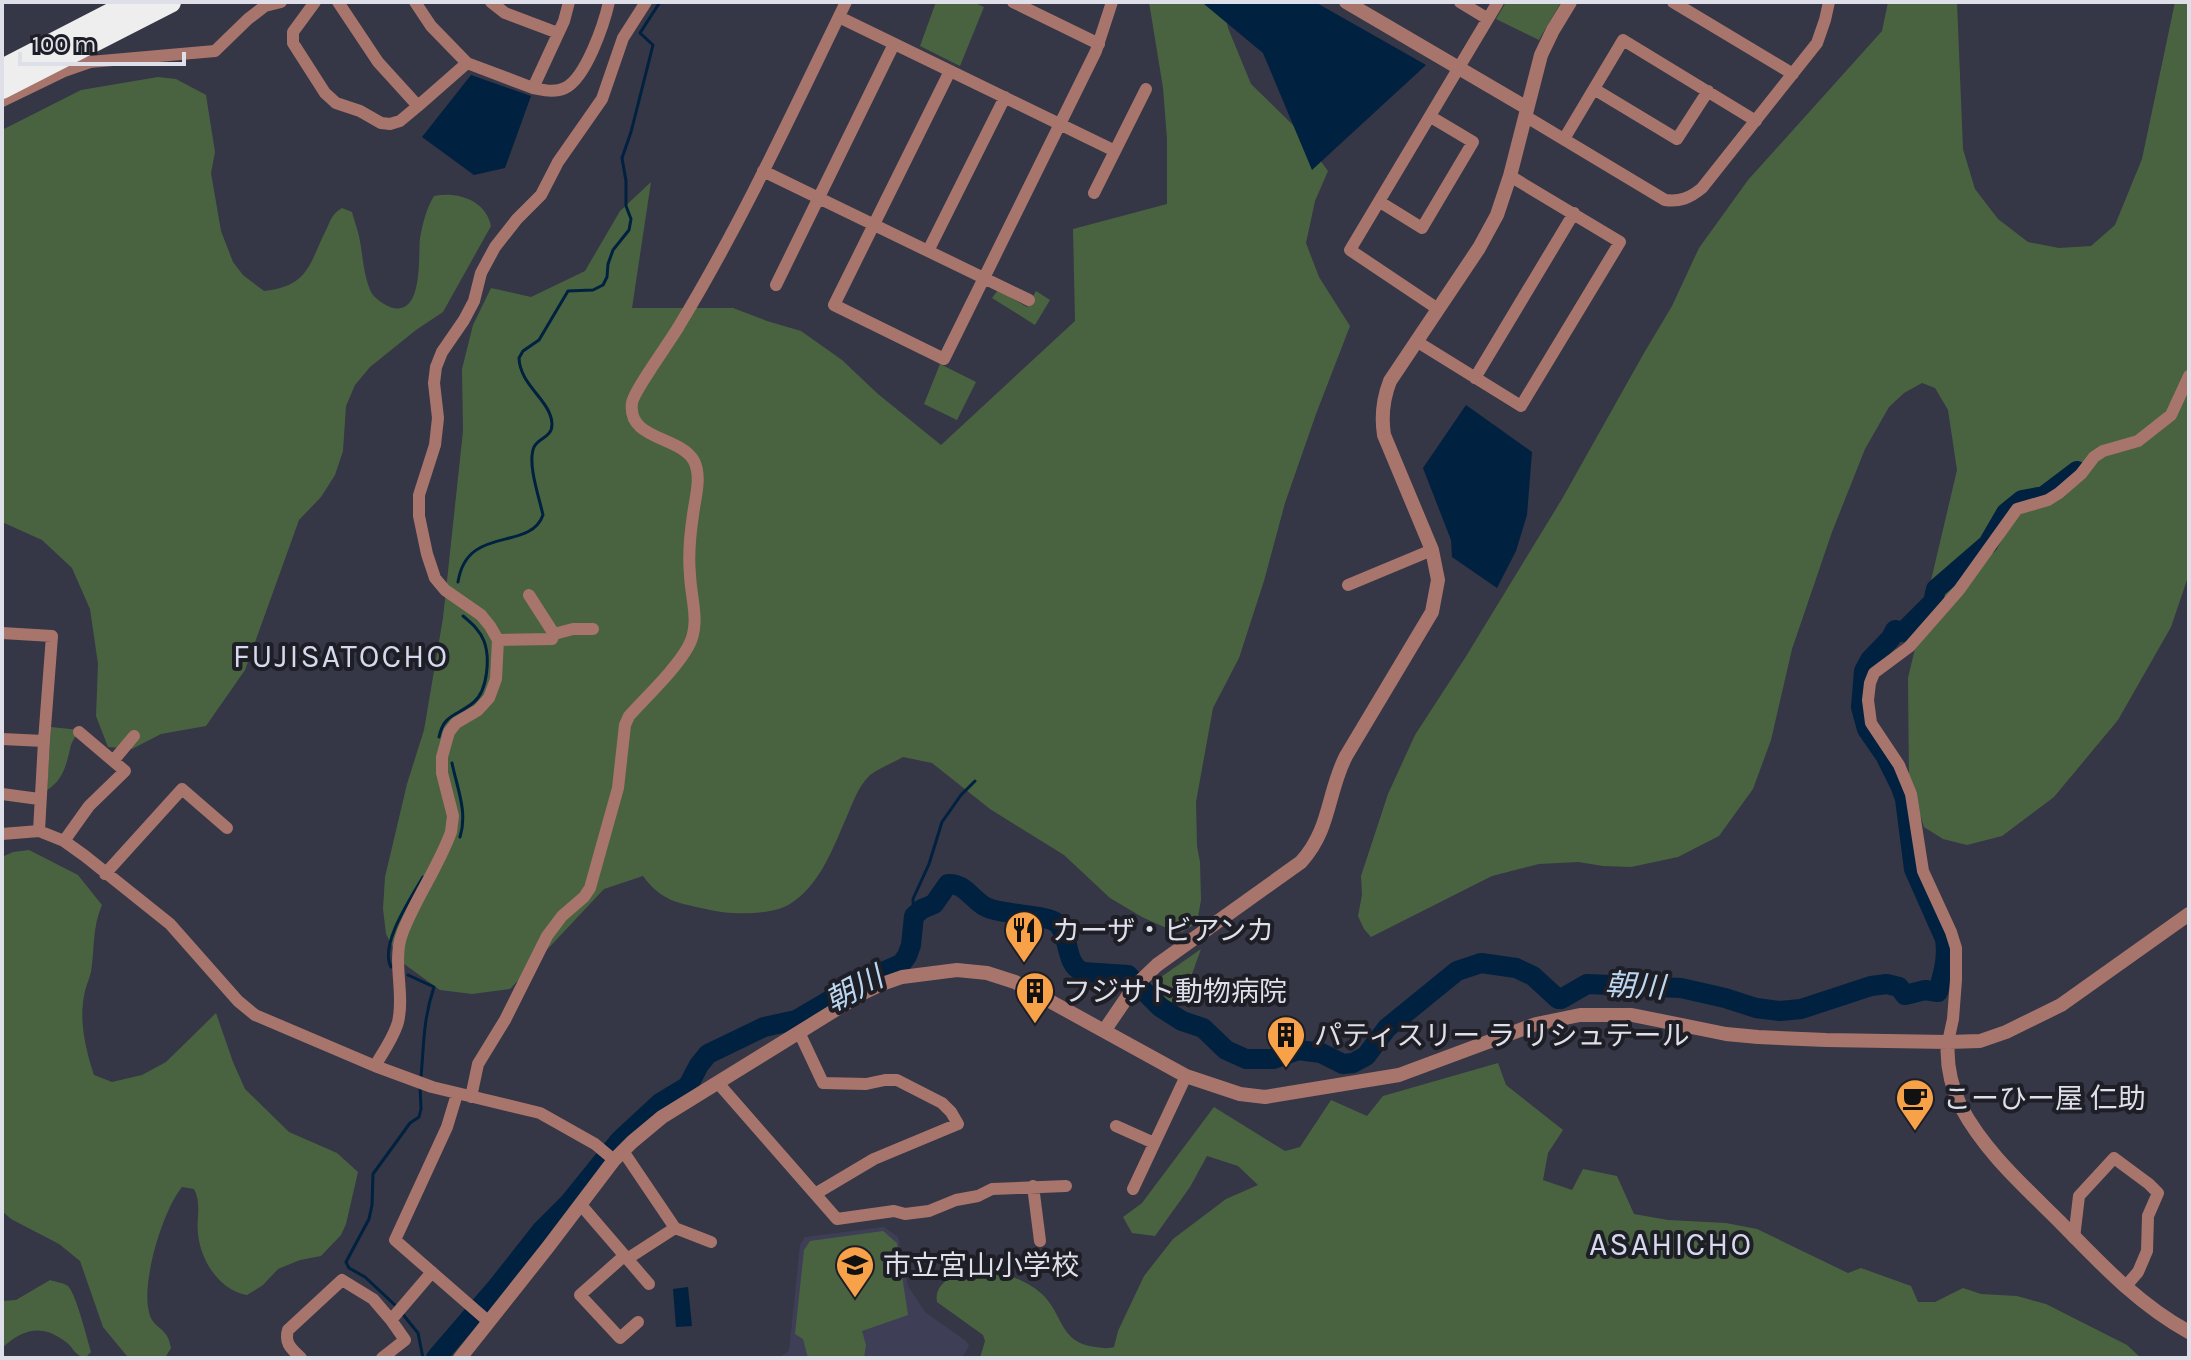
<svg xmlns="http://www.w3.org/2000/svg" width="2191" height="1360" font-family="Karla,'Noto Sans JP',sans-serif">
	<rect width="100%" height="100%" fill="#353646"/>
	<path fill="#3e3f56" d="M 884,1227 L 898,1237 L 908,1286 L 925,1312 L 966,1341 L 969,1346 L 962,1358 L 778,1358 L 789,1351 L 800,1245 L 805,1237 Z"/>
	<path fill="#496341" d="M 936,2 L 973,2 L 984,7 L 960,66 L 920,46 Z
		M 1149,2 L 1223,2 L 1228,28 L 1251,84 L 1297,129 L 1328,171 L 1315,201 L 1306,243 L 1319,277 L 1350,326 L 1316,414 L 1285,503 L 1264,581 L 1239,658 L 1213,708 L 1196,802 L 1197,846 L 1200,862 L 1201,900 L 1197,923 L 1182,932 L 1164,927 L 1142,917 L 1110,898 L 1064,855 L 990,809 L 932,763 L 903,757 C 893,763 879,768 870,775 C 857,787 851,808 844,823 C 832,851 818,887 790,904 C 770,916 728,915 706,909 C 678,903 661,901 643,876 L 604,889 L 510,989 L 472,994 L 440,990 L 400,961 L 386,934 L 383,909 L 385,877 L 407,784 L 424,730 L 443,618 L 463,431 L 462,369 L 473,325 L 491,288 L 531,297 L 585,271 L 620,211 L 651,182 L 632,308 L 733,308 L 767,321 L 801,331 L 842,360 L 878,394 L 941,445 L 1075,321 L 1073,229 L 1167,204 L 1167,139 L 1163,88 Z
		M 1506,2 L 1561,2 L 1539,40 L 1496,19 Z
		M 1888,2 L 1957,2 L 1963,149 L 1975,189 L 1998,219 L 2028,242 L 2059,248 L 2091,246 L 2115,225 L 2142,159 L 2175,2 L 2189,2 L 2189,574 L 2171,627 L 2118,720 L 2054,797 L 2002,836 L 1967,845 L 1943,839 L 1924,827 L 1909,781 L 1908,678 L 1957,470 L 1948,410 L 1935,388 L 1922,383 L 1904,393 L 1889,407 L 1865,449 L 1832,532 L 1792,649 L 1771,740 L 1753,789 L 1719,836 L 1678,857 L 1631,867 L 1603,866 L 1578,862 L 1539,864 L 1492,876 L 1371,937 L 1364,929 L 1358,916 L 1362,895 L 1361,876 L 1388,794 L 1415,735 L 1465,658 L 1562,499 L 1644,353 L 1672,306 L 1699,248 L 1748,180 L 1882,31 Z
		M 158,77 L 176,79 L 206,95 L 215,152 L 211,173 L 221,231 L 233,262 L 243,275 L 264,291 C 310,286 309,263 327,228 C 331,219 333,213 342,208 L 352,212 C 354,220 357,228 359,236 C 363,255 363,274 371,292 C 374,298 383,304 390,307 C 424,319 418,255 420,238 C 423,223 426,209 434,196 C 457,191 486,200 491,226 L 443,312 L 416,330 L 370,367 L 355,385 L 346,406 L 343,451 L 335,475 L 321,497 L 299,520 L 245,670 L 206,726 L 161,734 L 132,749 L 108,747 L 96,716 L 98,664 L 90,609 L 72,568 L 42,540 L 2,522 L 2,130 L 81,90 Z
		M 998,290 L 1027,307 L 1036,291 L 1050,300 L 1035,325 L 992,298 Z
		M 940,364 L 976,382 L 957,420 L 924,404 Z
		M 51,727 L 80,730 C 76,736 71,742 70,749 C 66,766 63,780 47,790 Z
		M 29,850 L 78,875 L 102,905 C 92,929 95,947 91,972 C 89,980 85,988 84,996 C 79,1023 86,1050 94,1075 L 112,1082 L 142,1075 L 166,1062 L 216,1013 L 233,1062 L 245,1089 L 289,1132 L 337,1153 L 358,1172 L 346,1224 L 341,1235 L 321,1256 L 300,1260 L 278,1269 L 263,1285 L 247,1295 C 219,1290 201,1261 198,1234 C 196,1218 202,1204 194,1189 L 182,1187 C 163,1210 141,1282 149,1312 C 152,1326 161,1326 167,1336 C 169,1339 170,1344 171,1348 L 165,1358 L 130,1358 L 126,1355 L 103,1327 L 80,1261 L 59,1244 L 11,1219 L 2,1211 L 2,857 L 13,852 Z
		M 1201,949 L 1192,974 L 1171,1003 L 1151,984 Z
		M 1498,1063 L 1506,1085 L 1563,1130 L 1548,1153 L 1543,1180 L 1572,1190 L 1583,1169 L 1617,1176 L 1634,1214 L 1668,1220 L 1726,1223 L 1757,1229 L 1848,1273 L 1861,1268 L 1911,1286 L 1918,1302 L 1935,1302 L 1963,1288 L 1981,1294 L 2017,1296 L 2046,1304 L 2127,1345 L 2141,1358 L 980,1358 L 985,1341 L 983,1335 L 937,1302 C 935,1290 941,1284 951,1277 C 967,1267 974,1267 991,1271 C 1010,1275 1027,1281 1042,1294 C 1064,1315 1059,1343 1096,1347 C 1103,1348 1107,1349 1114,1347 L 1118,1331 L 1144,1276 L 1173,1239 L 1226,1199 L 1258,1185 L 1238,1166 L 1207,1156 L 1190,1187 L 1155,1236 L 1132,1233 L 1123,1217 L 1142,1203 L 1214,1107 L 1285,1151 L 1300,1147 L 1331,1100 L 1367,1116 L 1383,1096 Z
		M 883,1231 L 897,1243 L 908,1315 L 862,1331 L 866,1345 L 864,1358 L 808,1358 L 803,1339 L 795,1334 L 804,1250 L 810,1241 Z
		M 50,1280 C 56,1282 64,1283 68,1286 C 76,1294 87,1338 91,1352 L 85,1358 C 74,1355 74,1348 66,1342 C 42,1323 22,1329 2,1348 L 2,1301 L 16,1300 Z"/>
	<path fill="#00213f" d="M 1205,2 L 1315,2 L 1426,65 L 1312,170 L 1263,53 L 1204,4 Z
		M 471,75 L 531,96 L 505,168 L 474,175 L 422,137 Z
		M 1466,405 L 1532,452 L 1527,515 L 1516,551 L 1497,588 L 1452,557 L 1451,540 L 1423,468 Z
		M 688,1287 L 692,1326 L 676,1327 L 673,1289 Z"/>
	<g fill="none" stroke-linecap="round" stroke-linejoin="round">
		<path stroke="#00213f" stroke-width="3" d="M 458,582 C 467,524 530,552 543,515 C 539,497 527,463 534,447 C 539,437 552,438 552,424 C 551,400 520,386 519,358 L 523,351 L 539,340 L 568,291 L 593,290 L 603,285 L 607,277 L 608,264 L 613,250 L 629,230 L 631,219 L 626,206 L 626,181 L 622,158 L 631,132 L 653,45 L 640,33 L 660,2
			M 439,737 C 444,713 458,716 474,702 C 488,690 490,657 484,641 C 480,630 471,623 463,616
			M 452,763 C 457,788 468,812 460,837
			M 914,916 L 913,899 L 929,864 L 942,822 L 961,795 L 975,781
			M 391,967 C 379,945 411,898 423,877
			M 408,975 L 434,987 C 423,1020 424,1044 421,1077
			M 396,1306 L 365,1277 L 349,1268 L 346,1262 L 369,1219 L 372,1205 L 373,1174 L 410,1123 L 419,1117 L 421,1109 L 420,1085
			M 401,1312 L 418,1333 L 423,1358"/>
		<path stroke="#00213f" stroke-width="20" d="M 436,1358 L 497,1287 L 542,1230 L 569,1203 L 620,1140 L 660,1103 L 688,1086 L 699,1065 L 708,1054 L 764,1027 L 796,1020 L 864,980 L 901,964 L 907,956 L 911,945 L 914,916 L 922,909 L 934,904 L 948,884 C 964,883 971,898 984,906 C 1001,916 1047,913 1058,924 C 1071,938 1064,964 1083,972 L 1128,975 L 1160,1007 L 1182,1021 L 1203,1028 L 1226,1050 L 1246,1059 L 1273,1059 L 1298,1050 L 1321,1053 L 1343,1064 L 1353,1063 L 1366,1056 L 1387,1028 L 1457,971 L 1481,963 L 1516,968 L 1533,976 L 1558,999 L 1561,999 L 1587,984 L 1681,988 L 1725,998 L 1756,1008 L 1780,1011 L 1801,1009 L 1871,986 L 1887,984 L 1899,987 L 1905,995 L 1925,990 L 1938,992 C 1943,974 1948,958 1945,939 L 1914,869 L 1905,799 L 1901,787 L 1885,755 L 1867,729 L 1861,707 L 1864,671 L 1870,660 L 1891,638 L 1895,630 L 1903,632 L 1933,602 L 1936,589 L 1988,544 L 2006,513 L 2022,500 L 2044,496 L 2077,471"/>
		<path stroke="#a8756c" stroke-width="12" d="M 315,2 L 293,32 L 293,43 L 325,93 L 336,103 L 360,111 L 381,123 L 390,124 L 400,121 L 418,106
			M 338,2 L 378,62 L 418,106 L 467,63 L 431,26 L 415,2
			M 491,2 L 505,13 L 558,33
			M 569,2 L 564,21 L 533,88 C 544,90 554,93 565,88 C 586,78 604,24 609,2
			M 1013,2 L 1099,44
			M 1460,2 L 1488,19
			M 1673,2 L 1793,74
			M 839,17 L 1115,151 L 1094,193
			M 467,63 L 533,88
			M 950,71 L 834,305 L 944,359 L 1096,51 L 1112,2
			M 1594,89 L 1677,139 L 1708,91
			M 2,101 L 64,71 L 90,62 L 215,51 L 248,19 L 265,6 L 281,2
			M 1525,116 L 1665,200 C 1680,202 1690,198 1702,188 L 1817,43 L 1825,20 L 1829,2
			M 1564,139 L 1623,40 L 1756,121
			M 1115,151 L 1146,89
			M 763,171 L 1029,300
			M 1380,202 L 1422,228 L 1473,142 L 1431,117
			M 928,251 L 1005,97
			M 776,285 L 894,44
			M 1438,309 L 1350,250 L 1498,2
			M 1416,341 L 1521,406 L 1620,242 L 1510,176
			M 1475,378 L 1574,213
			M 1348,585 L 1432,550
			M 529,595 L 554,634
			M 2,633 L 52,636 L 44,741 L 2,739
			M 498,640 L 552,639 L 554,634 L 573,629 L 593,629
			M 113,761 L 134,736
			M 2,794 L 39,799
			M 39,831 L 44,741
			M 2,834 L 39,831 L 64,841 L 85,856 L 170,924 L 238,1001 L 255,1015 L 375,1066 L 432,1087 L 540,1113 L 595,1144 L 614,1160
			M 64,841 L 89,806 L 125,771 L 79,732
			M 105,874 L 182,789 L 227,828
			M 799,1032 L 823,1083 L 866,1084 L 885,1080 L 897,1080 L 942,1103 L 951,1112 L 958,1124 L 874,1159 L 815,1194
			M 1948,1042 L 1953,1019 L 1956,980 L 1956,948 L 1951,932 L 1923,871 L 1911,794 L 1899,765 L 1871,723 L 1868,700 L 1870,683 L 1874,673 L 1909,647 L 1959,590 L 2017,509 L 2048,500 L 2059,493 L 2081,474 L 2094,457 L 2103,451 L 2138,441 L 2171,415 L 2189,376
			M 375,1066 C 383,1052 394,1037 398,1022 C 405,993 392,962 402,934 C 415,899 438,868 451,832 L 453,816 L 442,773 L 442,757 L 449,732 L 456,723 L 478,710 L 489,698 L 496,679 L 498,640 L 490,626 L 481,615 L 445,590 L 435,578 L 427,554 L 419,516 L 419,495 L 435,445 L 438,418 L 434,383 L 436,367 L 442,352 L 464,320 L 474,301 L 481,273 L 495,247 L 517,219 L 541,195 L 558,162 L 602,99 L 623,38 L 646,2
			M 718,1083 L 837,1219 L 894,1211 L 905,1214 L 929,1211 L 956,1200 L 978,1196 L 992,1189 L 1066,1186
			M 457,1094 L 447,1127 L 395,1240 L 489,1322
			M 471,1097 L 478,1064 L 505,1020 L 547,936 L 562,916 L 584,897 L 590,888 L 618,788 L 625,725 L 629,716 C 647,696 675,670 688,647 C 701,624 691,600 690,575 C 688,555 690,535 693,515 C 695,498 702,477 694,461 C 680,436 627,440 632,403 C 633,392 671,340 679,326 C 742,222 793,111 846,2
			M 1116,1126 L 1154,1143
			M 623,1151 L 675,1228 L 711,1242
			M 1033,1186 L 1040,1241
			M 1133,1189 L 1186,1076
			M 581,1205 L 649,1284
			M 2074,1238 L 2079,1196 L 2114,1158 L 2149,1184 L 2158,1193 L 2148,1216 L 2147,1251 L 2138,1272 L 2125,1287
			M 624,1256 L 580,1295 L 620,1338 L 638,1322
			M 627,1259 L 675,1228
			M 301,1358 C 292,1349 284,1344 288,1330 L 342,1280 L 373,1299 L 391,1320 L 432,1272
			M 382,1358 L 405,1340 L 391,1320"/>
		<path stroke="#a8756c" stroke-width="14" d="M 1346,2 L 1527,108
			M 1104,1031 L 1134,987 L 1157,965 L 1301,862 C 1331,829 1327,793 1346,756 L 1432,612 L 1438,580 L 1432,550 L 1384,435 C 1381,416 1383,399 1390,381 L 1479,248 L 1497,215 L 1510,176 L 1541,55 L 1553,30 L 1570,2
			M 1948,1042 C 1946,1065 1951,1086 1961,1107 C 1985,1152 2024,1186 2060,1222 C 2100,1263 2138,1304 2189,1332
			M 460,1358 L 548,1247 L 614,1160 L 632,1142 L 662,1117 L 861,994 L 882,984 L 902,977 L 957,970 L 987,973 L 1015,982 L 1186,1076 L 1240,1094 L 1265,1097 L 1399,1075 L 1536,1024 L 1580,1015 L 1632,1015 L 1726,1034 L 1758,1037 L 1826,1040 L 1948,1042 L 1980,1041 L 2006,1032 L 2061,1005 L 2189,914"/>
		<path stroke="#eee" stroke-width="22" d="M 2,70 L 134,2
			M 2,88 L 170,2"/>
	</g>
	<defs>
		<g id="restaurant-pin" transform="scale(2)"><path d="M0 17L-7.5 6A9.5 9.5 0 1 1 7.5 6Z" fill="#f7a149" stroke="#1e1e26"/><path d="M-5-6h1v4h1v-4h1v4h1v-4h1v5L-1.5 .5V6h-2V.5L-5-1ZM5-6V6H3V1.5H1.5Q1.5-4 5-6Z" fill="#111"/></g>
		<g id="building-pin" transform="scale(2)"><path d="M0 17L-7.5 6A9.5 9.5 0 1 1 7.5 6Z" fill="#f7a149" stroke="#1e1e26"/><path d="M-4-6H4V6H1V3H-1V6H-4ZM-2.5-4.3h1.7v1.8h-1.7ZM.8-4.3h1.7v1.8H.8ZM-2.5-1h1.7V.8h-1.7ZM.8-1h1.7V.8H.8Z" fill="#111"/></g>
		<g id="cafe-pin" transform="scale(2)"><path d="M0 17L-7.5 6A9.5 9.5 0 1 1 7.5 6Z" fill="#f7a149" stroke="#1e1e26"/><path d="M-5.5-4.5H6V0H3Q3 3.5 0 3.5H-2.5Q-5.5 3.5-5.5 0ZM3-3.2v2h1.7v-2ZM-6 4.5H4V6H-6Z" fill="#111"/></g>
		<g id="school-pin" transform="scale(2)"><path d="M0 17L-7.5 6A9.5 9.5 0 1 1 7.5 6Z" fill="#f7a149" stroke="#1e1e26"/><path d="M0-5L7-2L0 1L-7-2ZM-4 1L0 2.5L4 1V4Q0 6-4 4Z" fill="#111"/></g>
	</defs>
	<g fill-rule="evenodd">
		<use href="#restaurant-pin" x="1024" y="930"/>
		<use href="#building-pin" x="1035" y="991"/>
		<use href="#building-pin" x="1286" y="1035"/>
		<use href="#cafe-pin" x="1915" y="1098"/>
		<use href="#school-pin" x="855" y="1265"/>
	</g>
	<g text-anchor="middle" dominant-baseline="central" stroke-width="8" stroke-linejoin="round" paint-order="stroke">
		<g font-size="28" fill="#dfdfea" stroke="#1e1e26" text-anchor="start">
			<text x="1052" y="930">カーザ・ビアンカ</text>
			<text x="1063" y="991">フジサト動物病院</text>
			<text x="1314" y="1035">パティスリー ラ リシュテール</text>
			<text x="1943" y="1098">こーひー屋 仁助</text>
			<text x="883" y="1265">市立宮山小学校</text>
		</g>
		<g font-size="30" font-style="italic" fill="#bbd6f1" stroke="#1e1e26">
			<text transform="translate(1635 986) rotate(3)">朝川</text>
			<text transform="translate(854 989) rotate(-28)">朝川</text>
		</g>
		<g font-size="32" letter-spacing="2" fill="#d6d8ec" stroke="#1e1e26">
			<text x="341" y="656">FUJISATOCHO</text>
			<text x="1671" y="1244">ASAHICHO</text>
		</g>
	</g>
	<rect width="2191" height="1360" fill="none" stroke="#dfdfea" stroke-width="8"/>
	<path d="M20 52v12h164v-12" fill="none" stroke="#dfdfea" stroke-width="4"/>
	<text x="32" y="52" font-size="24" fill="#dfdfea" stroke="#1e1e26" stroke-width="6" paint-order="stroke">100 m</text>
</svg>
